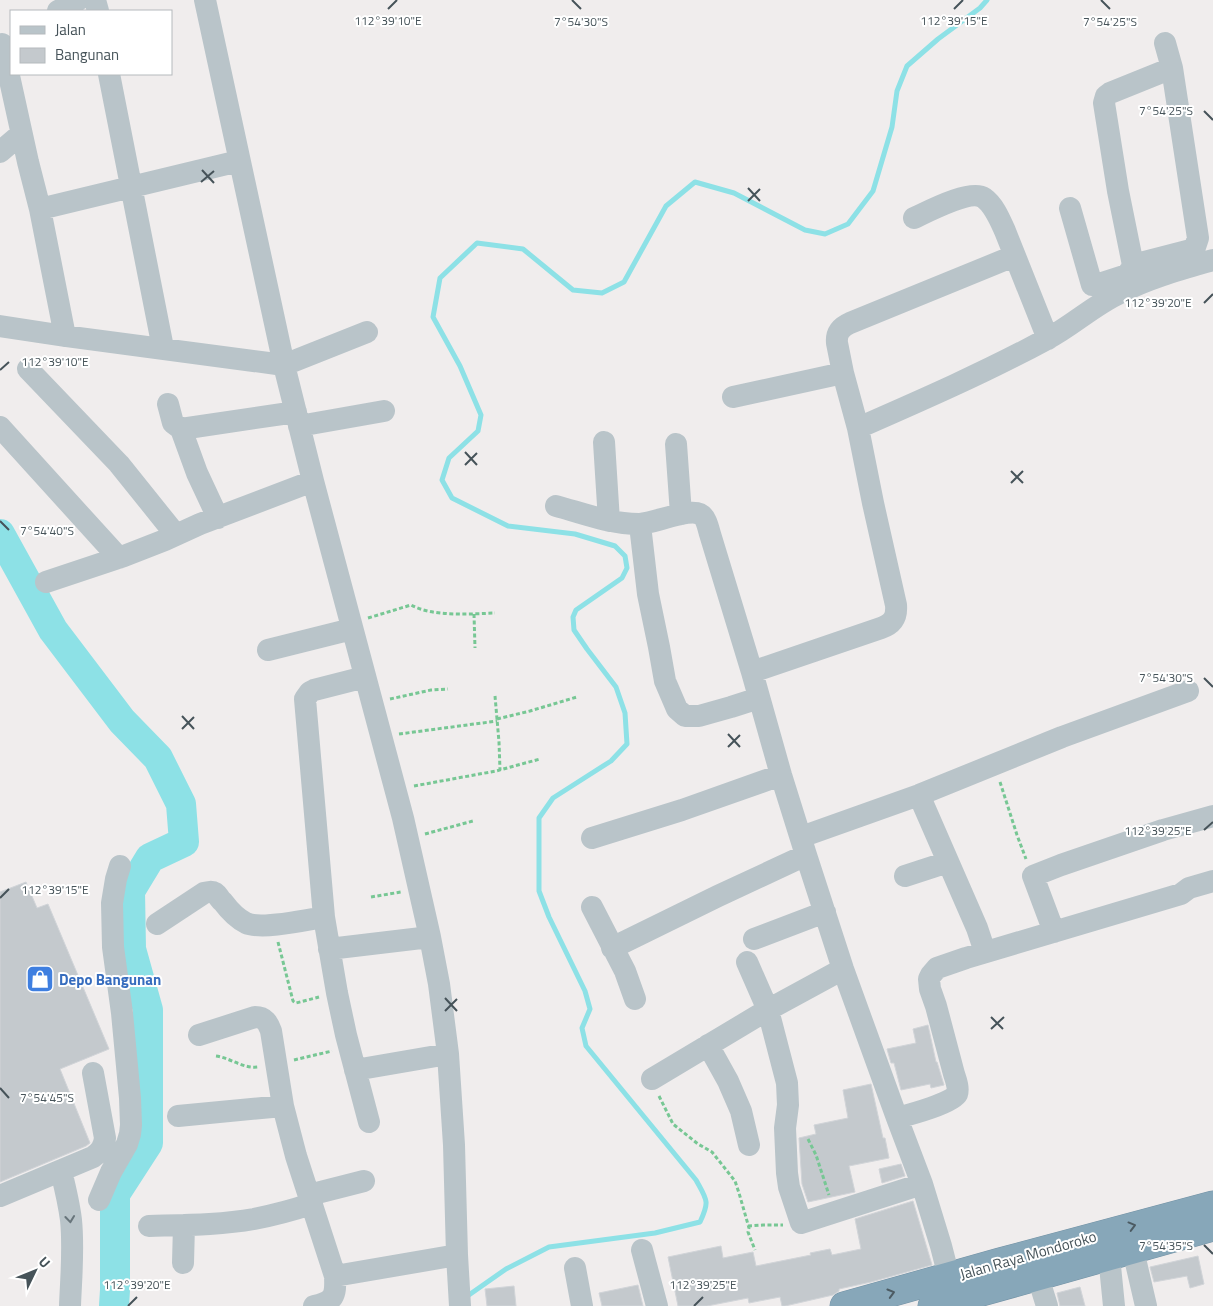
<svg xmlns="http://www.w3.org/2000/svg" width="1213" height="1306" font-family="'Titillium Web',sans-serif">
	<rect width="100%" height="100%" fill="#f0eded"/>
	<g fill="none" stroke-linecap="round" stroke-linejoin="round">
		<path stroke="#8de1e6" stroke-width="5" d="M 466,1297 L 506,1269 L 549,1247 L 655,1233 L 700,1222 C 710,1201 707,1200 696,1180 L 586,1046 L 582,1028 L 590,1009 L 585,991 L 549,917 L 539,891 L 539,818 L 553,798 L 611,761 L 627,744 L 625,713 L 616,687 L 587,649 L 574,630 L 573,617 L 576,610 L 622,578 L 627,568 L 625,556 L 615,546 L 575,534 L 508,526 L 452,498 L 442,480 L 449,458 L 478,431 L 481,415 L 460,366 L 433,317 L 440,278 L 477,243 L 523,249 L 573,290 L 602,293 L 624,282 L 666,206 L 695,182 L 734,193 L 805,230 L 825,234 L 848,224 L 873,191 L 892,127 L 897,91 L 907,66 L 938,39 L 980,8 L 987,0"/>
		<path stroke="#8de1e6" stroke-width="30" d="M 0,534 L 53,630 L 122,721 L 158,758 L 181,804 L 184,842 L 150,858 L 130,891 L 131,949 L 148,1010 L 148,1143 L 115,1194 L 115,1290 L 114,1306"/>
	</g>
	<path fill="#c4c9cd" stroke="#d1d4d8" d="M 26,882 L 37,908 L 48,904 L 109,1049 L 60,1069 L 90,1143 L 86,1146 L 0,1182 L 0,892 Z
		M 928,1025 L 936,1062 L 937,1062 L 944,1085 L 931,1088 L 930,1084 L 901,1090 L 894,1063 L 891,1063 L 887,1049 L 916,1043 L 913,1029 Z
		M 871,1084 L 883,1138 L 885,1138 L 889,1158 L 849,1166 L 855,1192 L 808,1202 L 802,1184 L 799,1138 L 816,1134 L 814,1125 L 848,1118 L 843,1090 Z
		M 901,1164 L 905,1176 L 882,1183 L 879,1169 Z
		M 913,1201 L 932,1265 L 871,1282 L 839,1289 L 839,1291 L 833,1295 L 785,1306 L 782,1306 L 780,1297 L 749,1303 L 748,1298 L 707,1306 L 678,1306 L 668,1257 L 721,1246 L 723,1258 L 753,1252 L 756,1266 L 811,1255 L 810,1253 L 830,1249 L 832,1255 L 861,1249 L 855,1219 Z
		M 1198,1256 L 1204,1284 L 1190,1288 L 1187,1276 L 1154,1282 L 1150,1267 Z
		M 638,1285 L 643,1306 L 602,1306 L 599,1293 Z
		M 514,1286 L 516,1306 L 487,1306 L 485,1289 Z
		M 1080,1287 L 1085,1306 L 1060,1306 L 1057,1293 Z"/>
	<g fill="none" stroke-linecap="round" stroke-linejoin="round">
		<g stroke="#7392a5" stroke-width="29">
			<path id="highway" d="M 844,1306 L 1000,1262 L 1213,1205
				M 932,1306 L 1213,1227"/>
		</g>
		<path stroke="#77c794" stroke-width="3" stroke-dasharray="4 2.5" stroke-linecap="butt" d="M 474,614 L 475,648
			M 368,618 L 411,605 C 433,617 470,614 495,613
			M 495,696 L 499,742 L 500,770
			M 390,699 L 431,690 L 448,689
			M 497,719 L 530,711 L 577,697
			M 399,734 L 497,721
			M 1000,782 L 1017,835 L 1026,859
			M 414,786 L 496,771 L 540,759
			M 425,834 L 473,821
			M 371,897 L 401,892
			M 278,942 L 293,1001 L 296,1003 L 319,997
			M 216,1056 C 231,1058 243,1069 258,1067
			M 294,1060 L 332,1051
			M 659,1096 L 673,1124 L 698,1144 L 712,1152 L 735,1181 L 739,1193 L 749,1228 L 748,1232 L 755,1250
			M 808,1139 L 816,1155 L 829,1195
			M 748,1226 L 763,1225 L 783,1225"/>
		<path stroke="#b9c4c9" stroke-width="22" d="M 95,0 L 98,11
			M 205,0 L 284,365 L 313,481 L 403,818 L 430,937 L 439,984 L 448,1054 L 454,1145 L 457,1255 L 460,1306
			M 58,11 L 78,0
			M 1165,43 L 1172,68 L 1198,238 L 1195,247 L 1191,250 L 1133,265 L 1118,191 L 1104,103 L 1106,96 L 1110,93 L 1172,68
			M 2,44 L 28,162 L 40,209 L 65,336
			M 109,74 L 163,348
			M 0,152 L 21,134
			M 1070,208 L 1092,285 L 1096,285 L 1127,275 L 1131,269 L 1133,265
			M 40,209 L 239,161
			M 914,218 C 929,211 971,189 984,198 C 994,205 1000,220 1005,231 L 1048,339
			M 0,326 L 65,336 L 284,365 L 367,332
			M 28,369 L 119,464 L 176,535
			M 733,397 L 843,373
			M 168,404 L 173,423 L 181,429 L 296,412
			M 299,426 L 384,411
			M 0,427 L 119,558
			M 858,428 C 922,400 986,372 1047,339 C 1072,326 1094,305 1120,293 C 1149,278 1182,269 1213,260
			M 181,429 L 197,473 L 218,518
			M 604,442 L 609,521
			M 676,444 L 681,514
			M 556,506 C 582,513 610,524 639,524 C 653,524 687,508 700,514 C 706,517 708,527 710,534 L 752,672 L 781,775 L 806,855 L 843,969 L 897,1118 L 922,1184 L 941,1246 L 949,1277
			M 640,525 L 648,594 L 659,647 L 665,681 L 677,709 L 685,716 L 699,716 L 731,707 L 759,698
			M 46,582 L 124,556 L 165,540 L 200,524 L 313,481
			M 268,650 L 352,629
			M 752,672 L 881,628 C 893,624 897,617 896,605 L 873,503 L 858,428 L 843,373 L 837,343 C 836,333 841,327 850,323 L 1014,256
			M 365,677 L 314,690 L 310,692 L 305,699 L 324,917 L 337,993 L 346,1035 L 369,1122
			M 919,795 L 977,928 L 985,952
			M 801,837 L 919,795 L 1062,737 L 1188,691
			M 592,838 L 682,810 L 781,775
			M 905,876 L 948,862
			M 592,907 L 625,971 L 635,999
			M 157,924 L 204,893 C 208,892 212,891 215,893 C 218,895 220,900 223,902 C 229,910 236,918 246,923 C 261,930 306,920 324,917
			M 1054,932 L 1033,876 L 1061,865 L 1163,830 L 1213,816
			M 754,939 L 825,912
			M 612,948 L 718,896 L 806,855
			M 329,949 L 430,937
			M 747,962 L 768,1010 L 787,1083 L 788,1105 L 785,1128 L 787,1173 L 789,1187 L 801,1223 L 922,1184
			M 199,1035 L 255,1017 C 265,1017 268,1023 271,1031 L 283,1106 L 296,1156 L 335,1276 C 336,1296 334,1302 314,1306
			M 708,1045 L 728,1081 L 741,1111 L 749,1145
			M 355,1070 L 448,1054
			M 652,1079 L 764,1012 L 843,969
			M 178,1116 L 283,1106
			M 897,1118 C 908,1115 953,1103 957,1094 C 959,1088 956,1080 954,1074 L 936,1006 L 930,989 L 929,979 L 931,975 L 937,968 L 966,958 L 1181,894 L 1189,888 L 1213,881
			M 61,1171 C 65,1187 69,1204 71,1220 C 74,1249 71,1278 70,1306
			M 309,1195 L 364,1181
			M 0,1196 L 93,1157 C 100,1152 104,1147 105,1138 L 93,1073
			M 99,1200 L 111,1172 L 127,1144 L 130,1134 L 131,1125 L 130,1098 L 122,1013 L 113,947 L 112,903 L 116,879 L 120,866
			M 149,1226 C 184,1225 220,1225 254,1219 C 274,1215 293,1210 311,1204
			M 642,1250 L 657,1306
			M 1133,1250 L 1146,1306
			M 1109,1256 L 1114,1306
			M 183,1263 L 184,1225
			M 575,1268 L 582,1306
			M 335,1276 L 457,1255
			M 1038,1277 L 1047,1306"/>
		<use href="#highway" stroke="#87a7b9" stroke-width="28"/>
	</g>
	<defs><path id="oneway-chevron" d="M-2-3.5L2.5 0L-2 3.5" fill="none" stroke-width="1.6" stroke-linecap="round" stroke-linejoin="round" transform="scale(1.25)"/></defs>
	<use stroke="#68757b" href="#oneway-chevron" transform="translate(70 1219) rotate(84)"/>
	<g stroke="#4c5b63">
		<use href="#oneway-chevron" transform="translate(1132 1226) rotate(-15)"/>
		<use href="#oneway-chevron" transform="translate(891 1293) rotate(-16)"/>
	</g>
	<path fill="none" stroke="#465359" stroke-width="2" d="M 572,0 L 581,9M 1101,0 L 1110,9M 388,9 L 397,0M 954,9 L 963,0M 1204,111 L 1213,120M 202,170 L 214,183M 201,182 L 214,171M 748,188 L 760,201M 748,201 L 760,189M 1204,303 L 1213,294M 0,370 L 9,362M 465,452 L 477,465M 465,465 L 477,453M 1011,471 L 1023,483M 1011,483 L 1023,471M 0,521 L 9,530M 1204,678 L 1213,687M 182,716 L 194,729M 182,729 L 194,717M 728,734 L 740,747M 728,747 L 740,735M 1204,830 L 1213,822M 0,898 L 9,889M 445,998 L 457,1011M 445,1011 L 457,999M 991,1017 L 1003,1029M 991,1029 L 1004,1017M 0,1088 L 9,1098M 1204,1245 L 1213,1254M 128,1306 L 137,1297M 694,1306 L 703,1297"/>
	<defs>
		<g id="shop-square" transform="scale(1.4375)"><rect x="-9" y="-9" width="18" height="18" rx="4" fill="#3f7fe0" stroke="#fff"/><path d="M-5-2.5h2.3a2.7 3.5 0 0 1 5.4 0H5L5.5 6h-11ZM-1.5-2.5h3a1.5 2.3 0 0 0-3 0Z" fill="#fff"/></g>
	</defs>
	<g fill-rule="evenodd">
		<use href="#shop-square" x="40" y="979"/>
	</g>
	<g text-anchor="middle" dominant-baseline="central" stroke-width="4" stroke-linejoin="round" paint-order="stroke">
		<g font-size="15" font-weight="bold" fill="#366cbe" stroke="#fff" text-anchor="start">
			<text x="59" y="979">Depo Bangunan</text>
		</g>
		<g font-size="15" fill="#465359" stroke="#fff">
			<text transform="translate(1028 1255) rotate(-16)">Jalan Raya Mondoroko</text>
		</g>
	</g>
	<g font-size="12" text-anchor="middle" fill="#465359" stroke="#fff" stroke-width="4" stroke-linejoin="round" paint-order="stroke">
		<text x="388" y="25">112°39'10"E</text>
		<text x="954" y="25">112°39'15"E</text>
		<text x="581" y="26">7°54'30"S</text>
		<text x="1110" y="26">7°54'25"S</text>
		<text x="1166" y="115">7°54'25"S</text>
		<text x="1158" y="307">112°39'20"E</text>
		<text x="55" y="366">112°39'10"E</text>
		<text x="47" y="535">7°54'40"S</text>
		<text x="1166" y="682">7°54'30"S</text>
		<text x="1158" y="835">112°39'25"E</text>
		<text x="55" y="894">112°39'15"E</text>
		<text x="47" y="1102">7°54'45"S</text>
		<text x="1166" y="1250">7°54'35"S</text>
		<text x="137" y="1289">112°39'20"E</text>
		<text x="703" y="1289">112°39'25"E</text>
	</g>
	<rect x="10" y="10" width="162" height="65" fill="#ffffff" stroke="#b5babd"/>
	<rect x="20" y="26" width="25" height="8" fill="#b9c4c9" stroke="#b5babd"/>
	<text x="55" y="35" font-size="15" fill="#465359">Jalan</text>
	<rect x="20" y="48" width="25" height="15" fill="#c4c9cd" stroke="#b5babd"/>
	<text x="55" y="60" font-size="15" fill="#465359">Bangunan</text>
	<g transform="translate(35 1271) rotate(47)" stroke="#ffffff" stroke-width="4" paint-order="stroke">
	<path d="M0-4L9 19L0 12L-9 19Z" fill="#465359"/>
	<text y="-8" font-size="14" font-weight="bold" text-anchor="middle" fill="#465359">U</text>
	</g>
</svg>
